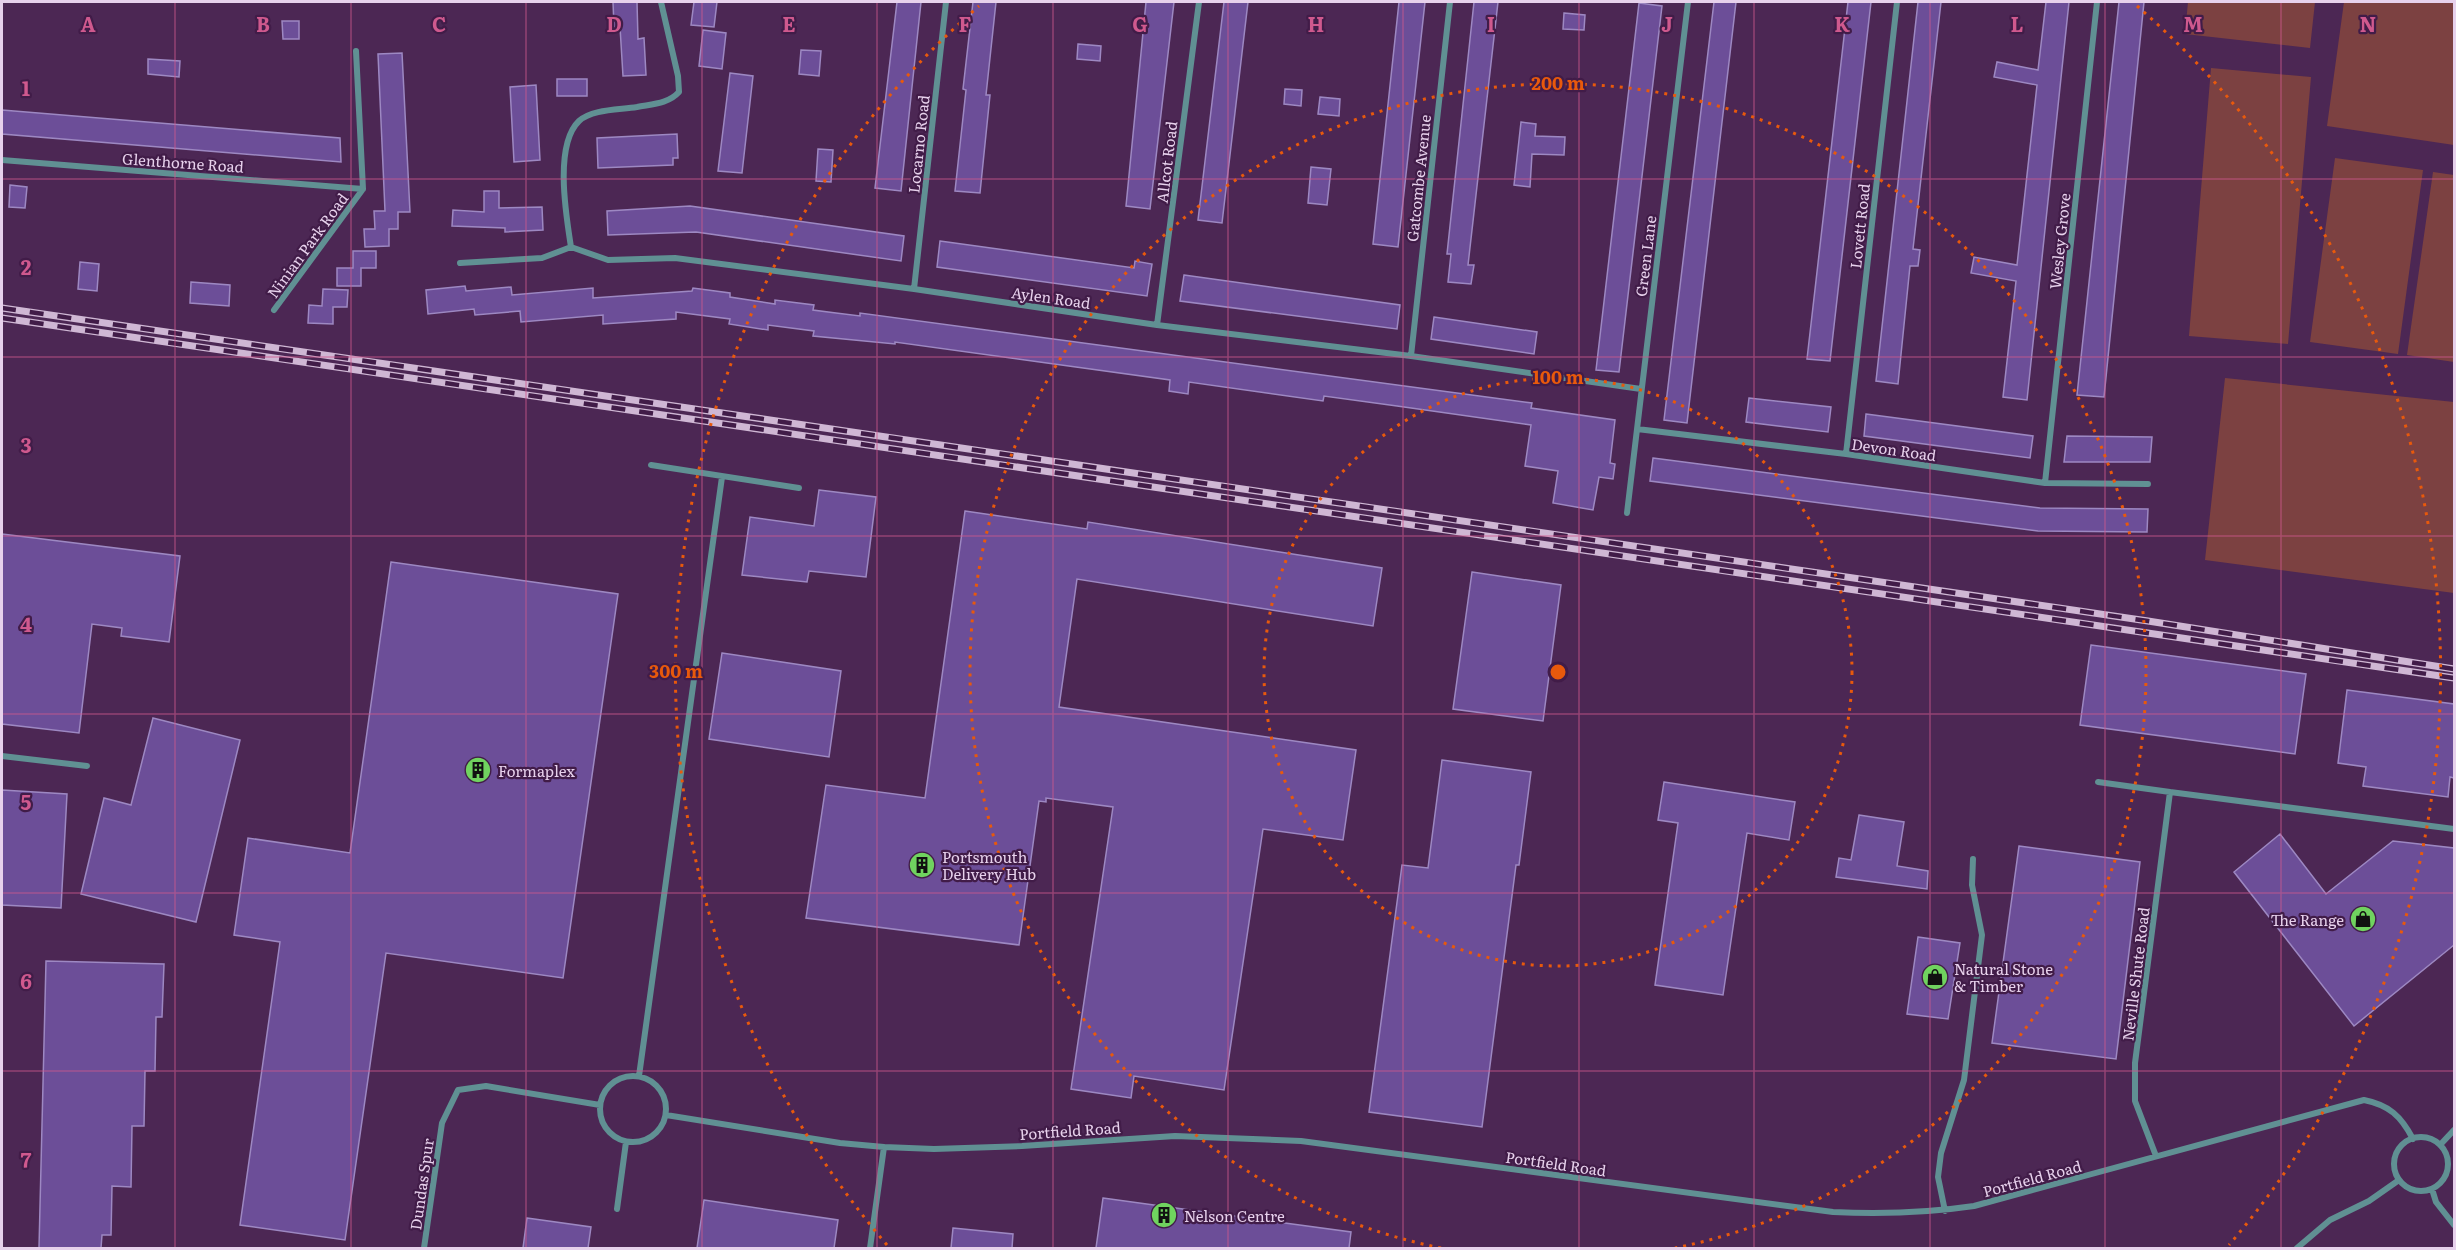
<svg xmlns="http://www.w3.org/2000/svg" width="2456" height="1250" font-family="Literata,serif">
	<rect width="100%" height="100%" fill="#4c2754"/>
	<path fill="#7c4141" d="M 2188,2 L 2315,2 L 2310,48 L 2185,34 Z
		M 2344,2 L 2454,2 L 2454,145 L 2327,126 Z
		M 2211,68 L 2311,77 L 2288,344 L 2189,336 Z
		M 2335,158 L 2423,170 L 2398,354 L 2310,342 Z
		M 2433,172 L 2454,175 L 2454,362 L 2407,355 Z
		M 2225,378 L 2454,402 L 2454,593 L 2205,560 Z"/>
	<path fill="#6c4e98" stroke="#9d88c2" stroke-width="1.5" d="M 613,2 L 637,2 L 638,39 L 644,38 L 646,75 L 623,76 L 620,27 L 614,27 Z
		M 694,2 L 717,2 L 714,27 L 691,25 Z
		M 897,2 L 921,2 L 901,191 L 875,188 Z
		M 973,2 L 996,2 L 986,95 L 990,95 L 980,193 L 955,191 L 966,90 L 963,89 Z
		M 1146,2 L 1174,2 L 1150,209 L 1126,206 Z
		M 1224,2 L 1248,2 L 1222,223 L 1198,220 Z
		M 1399,2 L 1425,2 L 1398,247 L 1373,244 Z
		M 1474,2 L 1498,2 L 1468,265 L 1474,265 L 1471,284 L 1448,282 L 1451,254 L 1447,254 Z
		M 1714,2 L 1736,2 L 1687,423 L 1664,420 Z
		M 1848,2 L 1871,2 L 1830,361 L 1807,359 Z
		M 1918,2 L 1941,2 L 1913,249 L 1920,250 L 1918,266 L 1910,266 L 1898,384 L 1876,381 Z
		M 2046,2 L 2069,2 L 2027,400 L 2003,397 L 2016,281 L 1971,273 L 1974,257 L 2017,265 L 2037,85 L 1994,77 L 1997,62 L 2038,70 Z
		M 2119,2 L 2144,2 L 2104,397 L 2077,395 Z
		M 1639,3 L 1662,6 L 1619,372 L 1596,370 Z
		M 1564,13 L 1585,15 L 1584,30 L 1563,29 Z
		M 282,21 L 299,21 L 299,39 L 283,39 Z
		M 703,30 L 726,33 L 722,69 L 699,66 Z
		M 1078,44 L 1101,46 L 1100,61 L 1077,59 Z
		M 801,50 L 821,51 L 819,76 L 799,74 Z
		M 402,53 L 410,212 L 398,212 L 398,229 L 389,229 L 389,246 L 365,247 L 364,229 L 375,229 L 374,211 L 385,211 L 378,54 Z
		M 148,59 L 180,61 L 179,77 L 148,74 Z
		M 730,73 L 753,76 L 742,173 L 718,171 Z
		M 557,79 L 587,79 L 587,96 L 557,96 Z
		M 536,85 L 540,160 L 514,162 L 510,87 Z
		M 1285,89 L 1302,90 L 1301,106 L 1284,104 Z
		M 1320,97 L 1340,99 L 1339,116 L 1318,114 Z
		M 2,110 L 340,138 L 341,162 L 2,134 Z
		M 1521,122 L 1536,124 L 1535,136 L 1565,137 L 1564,155 L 1532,154 L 1530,187 L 1514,185 Z
		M 677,134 L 678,158 L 673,158 L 673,165 L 598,168 L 597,138 Z
		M 818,149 L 833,150 L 831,182 L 816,181 Z
		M 1311,167 L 1331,169 L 1327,205 L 1308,203 Z
		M 10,185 L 27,187 L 25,208 L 9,207 Z
		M 484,191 L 499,191 L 499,208 L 542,207 L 543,230 L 505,232 L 505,228 L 452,226 L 453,210 L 484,212 Z
		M 690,206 L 904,236 L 901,261 L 696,232 L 608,235 L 607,211 Z
		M 940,241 L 1134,268 L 1135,261 L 1152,264 L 1147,296 L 937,267 Z
		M 353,251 L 376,251 L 376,268 L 361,268 L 361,286 L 337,286 L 337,268 L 353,268 Z
		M 80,262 L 99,264 L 97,291 L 78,289 Z
		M 1184,275 L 1400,305 L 1397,329 L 1180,301 Z
		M 191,282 L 230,285 L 229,306 L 190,303 Z
		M 465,286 L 466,291 L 511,287 L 512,295 L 593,288 L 593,298 L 692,291 L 693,288 L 730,293 L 730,297 L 775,304 L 775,300 L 814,305 L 813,310 L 836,313 L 860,316 L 860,313 L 1532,403 L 1531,408 L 1615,420 L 1610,463 L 1615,464 L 1613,479 L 1599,477 L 1593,510 L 1553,503 L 1558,471 L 1525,466 L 1531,425 L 1397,406 L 1324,396 L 1323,401 L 1189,382 L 1188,394 L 1169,391 L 1170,380 L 895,342 L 895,344 L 813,336 L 814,331 L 768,325 L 768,330 L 729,324 L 730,319 L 676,312 L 676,319 L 603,324 L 603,315 L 521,322 L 520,311 L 475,315 L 474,309 L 428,314 L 426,290 Z
		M 323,289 L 348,290 L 347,307 L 333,307 L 333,324 L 308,323 L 309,305 L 322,306 Z
		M 1434,317 L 1537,332 L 1534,354 L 1431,339 Z
		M 1749,398 L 1831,407 L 1828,432 L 1746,422 Z
		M 1866,414 L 2033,436 L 2030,458 L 1864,436 Z
		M 2067,436 L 2152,437 L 2150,462 L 2064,462 Z
		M 1653,458 L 2040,508 L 2148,509 L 2147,532 L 2038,531 L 1650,481 Z
		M 819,490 L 876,497 L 866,577 L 809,571 L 807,582 L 742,575 L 750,517 L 814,526 Z
		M 965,511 L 1087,529 L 1088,522 L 1382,568 L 1373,626 L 1077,579 L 1059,707 L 1356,750 L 1343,840 L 1263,829 L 1224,1090 L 1134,1076 L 1131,1098 L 1071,1089 L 1113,807 L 1046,798 L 1046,802 L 1039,801 L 1019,945 L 806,918 L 826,785 L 925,798 Z
		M 2,534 L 180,556 L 169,642 L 121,636 L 122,628 L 92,624 L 79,733 L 2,724 Z
		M 391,562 L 618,594 L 563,978 L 386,953 L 345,1240 L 240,1225 L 280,942 L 234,935 L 248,838 L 350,853 Z
		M 1472,572 L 1561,585 L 1543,721 L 1453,709 Z
		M 2091,645 L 2306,674 L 2295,754 L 2080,725 Z
		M 722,653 L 841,671 L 829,757 L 709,739 Z
		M 2347,690 L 2454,704 L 2454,778 L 2450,777 L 2448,797 L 2363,786 L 2366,767 L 2338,763 Z
		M 153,718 L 240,740 L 196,922 L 81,894 L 104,798 L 131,805 Z
		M 1442,760 L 1531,772 L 1519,865 L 1516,865 L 1482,1127 L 1369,1112 L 1402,865 L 1428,868 Z
		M 1664,782 L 1795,802 L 1789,840 L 1747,833 L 1723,995 L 1655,985 L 1678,823 L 1658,820 Z
		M 2,790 L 67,794 L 61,908 L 2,905 Z
		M 1859,815 L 1904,822 L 1897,866 L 1928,871 L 1927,889 L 1836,877 L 1839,858 L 1851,860 Z
		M 2280,834 L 2326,894 L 2393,841 L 2454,848 L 2454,945 L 2354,1026 L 2234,872 Z
		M 2019,846 L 2140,862 L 2116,1059 L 1992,1043 Z
		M 1918,937 L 1960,943 L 1948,1019 L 1907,1014 Z
		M 46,961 L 164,964 L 162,1017 L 156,1017 L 155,1071 L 145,1071 L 144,1126 L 132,1126 L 131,1187 L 112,1186 L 111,1235 L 102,1235 L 101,1248 L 39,1248 Z
		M 1103,1198 L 1351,1232 L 1349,1248 L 1096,1248 Z
		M 704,1200 L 838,1220 L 834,1248 L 697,1248 Z
		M 527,1218 L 591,1227 L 588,1248 L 523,1248 Z
		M 953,1228 L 1013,1234 L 1012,1248 L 951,1248 Z"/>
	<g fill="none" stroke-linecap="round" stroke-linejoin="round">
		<path stroke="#609093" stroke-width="6" d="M 2,160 L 363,189
			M 571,247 C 566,215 554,145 579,121 C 592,109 619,110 637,107 C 652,104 668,104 679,92 L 678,76 L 661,2
			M 460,263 L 542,258 L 571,247 L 608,260 L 675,258 L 914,289 L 1157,325 L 1411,356 L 1641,389
			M 914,289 L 946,2
			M 274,310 L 363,189 L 356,51
			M 1157,325 L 1199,2
			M 1411,356 L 1450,2
			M 1637,429 L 1846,454 L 2045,483 L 2148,484
			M 1846,454 L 1897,2
			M 651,465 L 799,488
			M 2045,483 L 2097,2
			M 1627,513 L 1688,2
			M 2,756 L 87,766
			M 2098,782 L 2170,792
			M600 1109a33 33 0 1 1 66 0a33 33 0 1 1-66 0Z
			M 639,1076 L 722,477
			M 666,1115 L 840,1143 L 884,1147 L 934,1149 L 1022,1146 L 1175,1136 L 1301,1141 L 1833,1212 C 1880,1214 1927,1213 1974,1206 L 2364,1100 C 2389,1105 2401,1116 2413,1139
			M2394 1164a27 27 0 1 1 54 0a27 27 0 1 1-54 0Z
			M 2440,1145 L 2454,1130
			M 2156,1156 L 2135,1101 L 2135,1063 L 2170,792 L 2454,829
			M 2432,1189 L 2436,1202 L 2454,1225
			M 617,1209 L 626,1142
			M 1945,1211 L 1938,1177 L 1941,1153 L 1964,1080 L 1982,935 L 1972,885 L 1973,859
			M 424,1248 L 442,1123 L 458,1090 L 486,1086 L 600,1105
			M 870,1248 L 884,1147
			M 2297,1248 L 2330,1220 L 2369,1201 L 2399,1180"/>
		<g stroke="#cfb7d4" stroke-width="7">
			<path id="rail" d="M 2,308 L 2148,621 L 2454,669
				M 2,318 L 2454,678"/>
		</g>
		<use href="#rail" stroke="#411c48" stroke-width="4.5" stroke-dasharray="14" stroke-linecap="butt"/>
	</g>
	<path fill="none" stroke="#cf598e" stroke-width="1.5" stroke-opacity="0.55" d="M 175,2 L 175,1248M 351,2 L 351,1248M 526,2 L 526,1248M 702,2 L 702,1248M 877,2 L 877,1248M 1053,2 L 1053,1248M 1228,2 L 1228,1248M 1403,2 L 1403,1248M 1579,2 L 1579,1248M 1754,2 L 1754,1248M 1930,2 L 1930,1248M 2105,2 L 2105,1248M 2281,2 L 2281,1248M 2,179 L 2454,179M 2,357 L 2454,357M 2,536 L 2454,536M 2,714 L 2454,714M 2,893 L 2454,893M 2,1071 L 2454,1071"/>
	<g fill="none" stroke="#e8590c" stroke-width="3" stroke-dasharray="3 6">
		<circle cx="1558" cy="672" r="294"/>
		<path d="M1441 1248A588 588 0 1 1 1675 1248"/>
		<path d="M887 1245A882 882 0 0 1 979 6M2137 6A882 882 0 0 1 2229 1245"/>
	</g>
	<defs>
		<g id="building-disc" transform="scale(1.35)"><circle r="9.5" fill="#70d35f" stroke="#411c48"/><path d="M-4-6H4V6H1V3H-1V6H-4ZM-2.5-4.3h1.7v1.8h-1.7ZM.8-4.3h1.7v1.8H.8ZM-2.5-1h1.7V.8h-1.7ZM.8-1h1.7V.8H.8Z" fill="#111"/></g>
		<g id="shop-disc" transform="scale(1.35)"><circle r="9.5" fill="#70d35f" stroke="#411c48"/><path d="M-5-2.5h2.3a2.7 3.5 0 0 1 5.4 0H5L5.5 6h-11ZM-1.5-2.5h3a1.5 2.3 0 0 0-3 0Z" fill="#111"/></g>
	</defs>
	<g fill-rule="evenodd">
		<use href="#building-disc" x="478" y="770"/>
		<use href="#building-disc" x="922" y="865"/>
		<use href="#shop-disc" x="2363" y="919"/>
		<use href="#shop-disc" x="1935" y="977"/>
		<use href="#building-disc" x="1164" y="1215"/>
	</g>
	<g text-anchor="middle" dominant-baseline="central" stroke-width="4.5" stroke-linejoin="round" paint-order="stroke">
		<g font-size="15" fill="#e7d1ec" stroke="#411c48">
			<text transform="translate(918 144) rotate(-84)">Locarno Road</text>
			<text transform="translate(183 162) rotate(4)">Glenthorne Road</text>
			<text transform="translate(1166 162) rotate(-83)">Allcot Road</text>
			<text transform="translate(1418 178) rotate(-84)">Gatcombe Avenue</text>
			<text transform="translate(1859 226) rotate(-84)">Lovett Road</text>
			<text transform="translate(2059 241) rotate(-84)">Wesley Grove</text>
			<text transform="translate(307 245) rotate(-54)">Ninian Park Road</text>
			<text transform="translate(1645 256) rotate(-83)">Green Lane</text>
			<text transform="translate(1051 297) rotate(8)">Aylen Road</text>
			<text transform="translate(1894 449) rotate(8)">Devon Road</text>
			<text transform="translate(2135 974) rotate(-83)">Neville Shute Road</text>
			<text transform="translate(1070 1130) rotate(-4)">Portfield Road</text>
			<text transform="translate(1556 1163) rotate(8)">Portfield Road</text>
			<text transform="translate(2032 1178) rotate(-15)">Portfield Road</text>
			<text transform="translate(421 1184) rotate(-82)">Dundas Spur</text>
		</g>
		<g font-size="15" fill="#e7d1ec" stroke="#411c48" text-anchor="start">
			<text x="498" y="770">Formaplex</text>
			<text x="942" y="856">Portsmouth<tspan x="942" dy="17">Delivery Hub</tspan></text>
			<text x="2344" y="919" text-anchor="end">The Range</text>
			<text x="1954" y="968">Natural Stone<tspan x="1954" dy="17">&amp; Timber</tspan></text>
			<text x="1184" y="1215">Nelson Centre</text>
		</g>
	</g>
	<g font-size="20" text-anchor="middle" font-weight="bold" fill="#cf598e" stroke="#411c48" stroke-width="4.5" stroke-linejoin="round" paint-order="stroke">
		<text x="88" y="32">A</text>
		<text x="263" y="32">B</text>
		<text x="439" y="32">C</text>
		<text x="614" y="32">D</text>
		<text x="789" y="32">E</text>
		<text x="965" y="32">F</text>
		<text x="1140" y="32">G</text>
		<text x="1316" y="32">H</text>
		<text x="1491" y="32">I</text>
		<text x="1667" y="32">J</text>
		<text x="1842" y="32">K</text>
		<text x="2017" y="32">L</text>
		<text x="2193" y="32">M</text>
		<text x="2368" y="32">N</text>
		<text x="26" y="96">1</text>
		<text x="26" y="275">2</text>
		<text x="26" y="453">3</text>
		<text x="26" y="632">4</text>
		<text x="26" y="810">5</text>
		<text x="26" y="989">6</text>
		<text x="26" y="1168">7</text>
	</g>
	<circle cx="1558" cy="672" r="9" fill="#e8590c" stroke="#411c48" stroke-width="3"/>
	<g font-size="18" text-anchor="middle" font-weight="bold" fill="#e8590c" stroke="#411c48" stroke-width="4.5" stroke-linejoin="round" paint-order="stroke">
		<text x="1558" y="90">200 m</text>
		<text x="1558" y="384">100 m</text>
		<text x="676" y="678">300 m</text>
	</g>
	<rect width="2456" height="1250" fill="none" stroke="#e7d1ec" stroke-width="6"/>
</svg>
